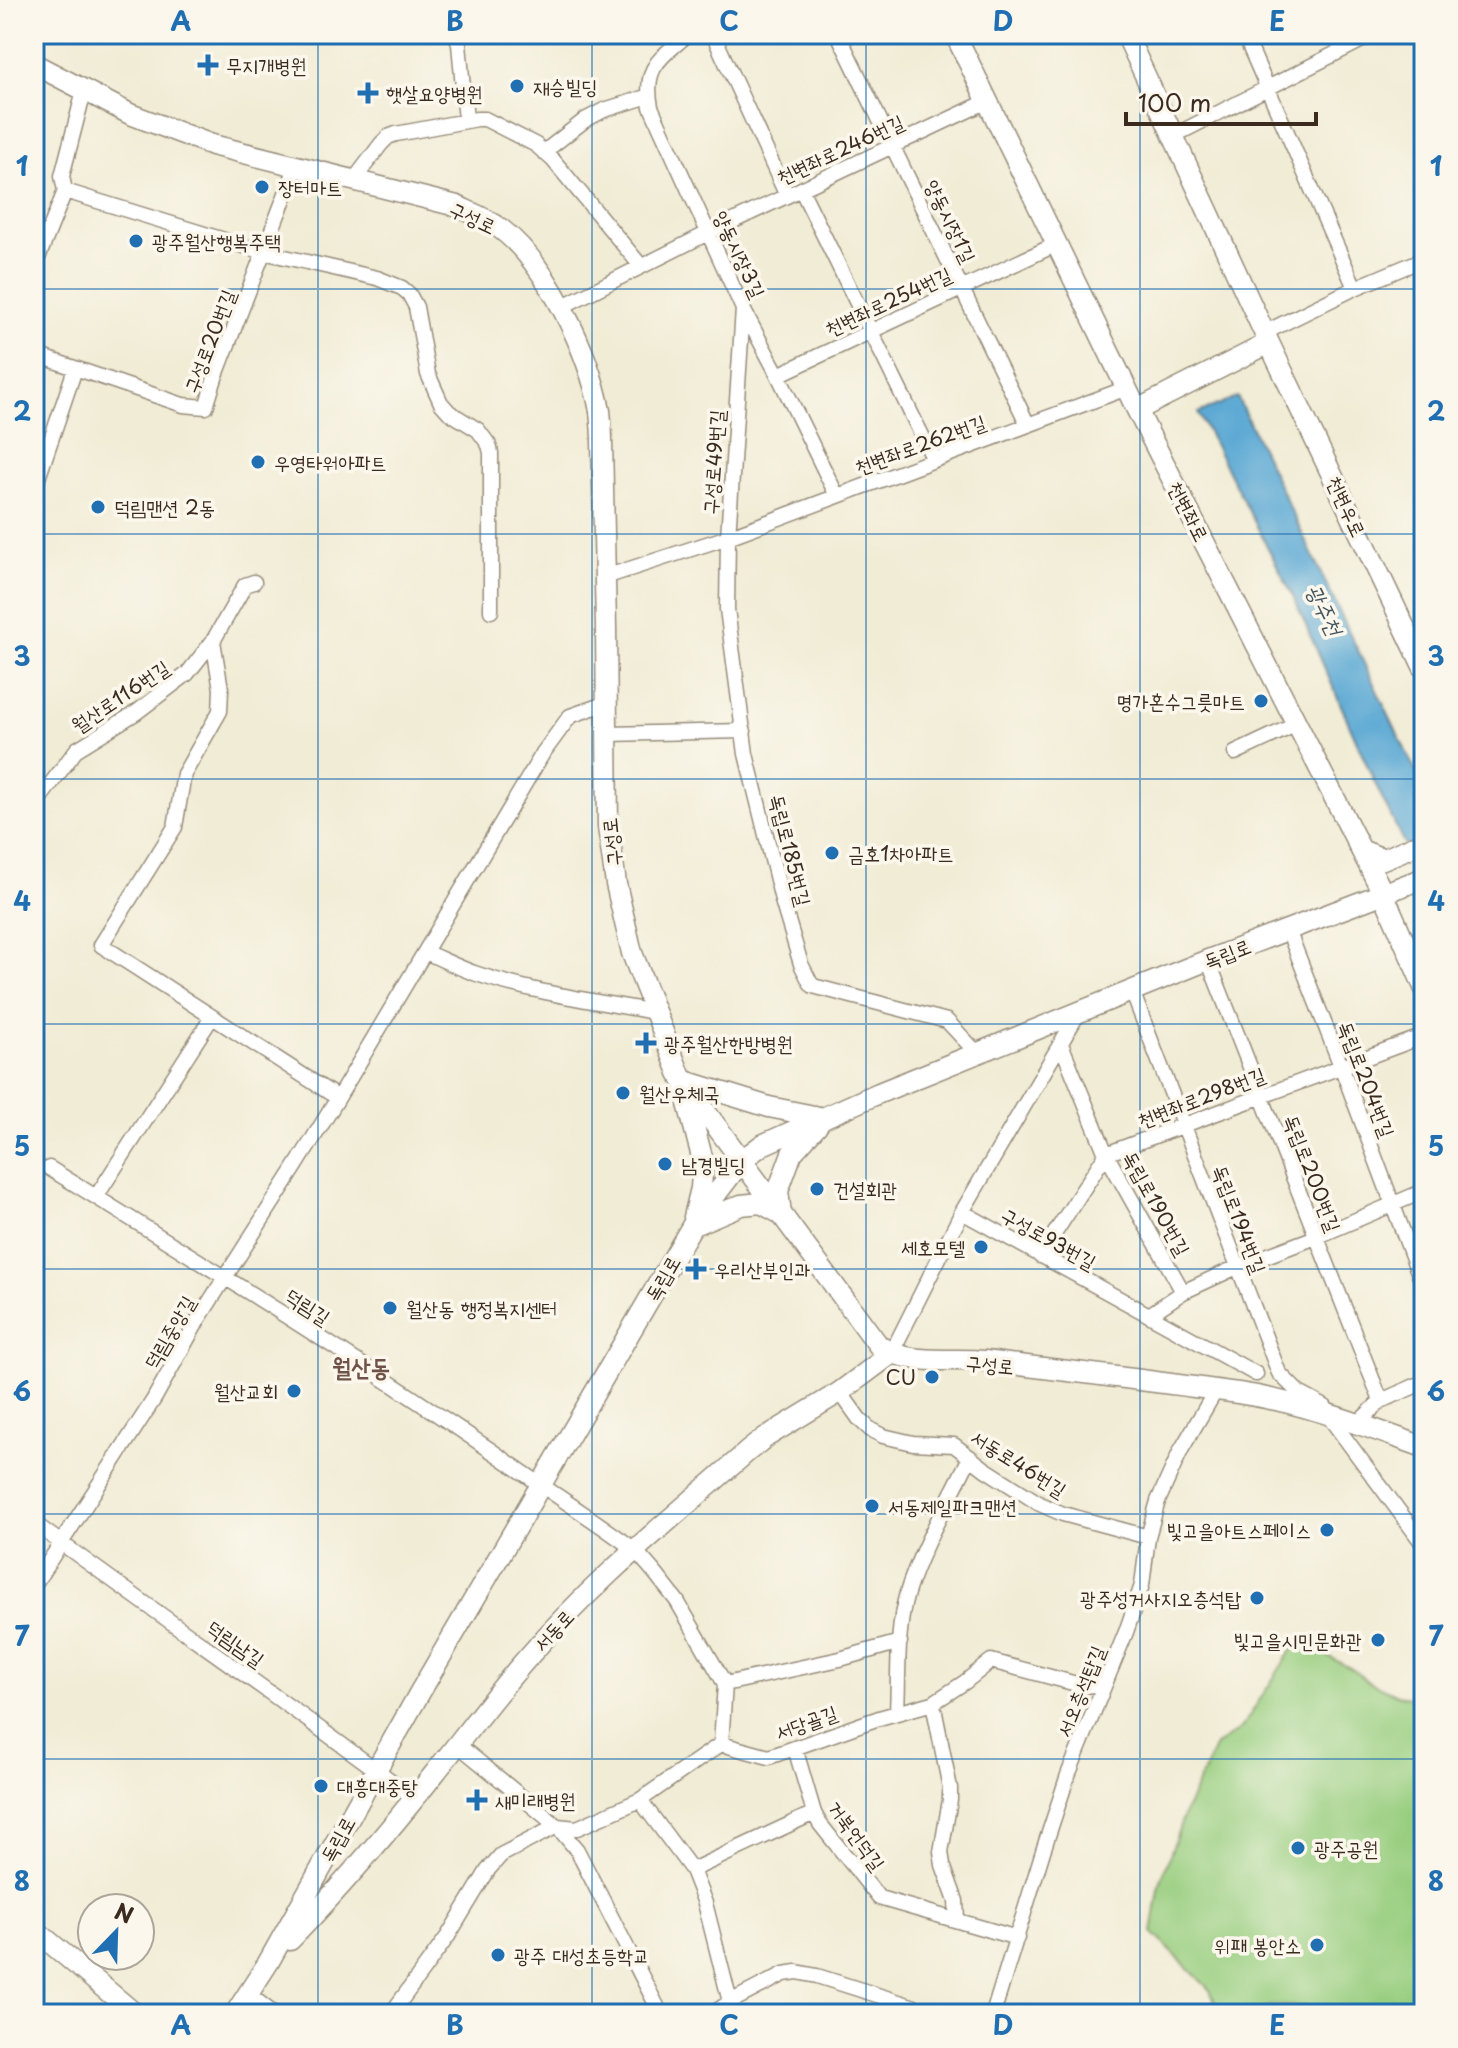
<svg xmlns="http://www.w3.org/2000/svg" width="1458" height="2048" font-family="'Playpen Sans','Poor Story',sans-serif">
	<rect width="100%" height="100%" fill="#fbf7ec"/>
	<filter id="ink" filterUnits="userSpaceOnUse"><feTurbulence type="fractalNoise" baseFrequency=".0125" numOctaves="2"/><feDisplacementMap in="SourceGraphic" scale="16" xChannelSelector="R" yChannelSelector="G"/><feConvolveMatrix kernelMatrix="1 2 1 2 8 2 1 2 1" color-interpolation-filters="sRGB"/></filter>
	<filter id="wash" filterUnits="userSpaceOnUse"><feTurbulence type="fractalNoise" baseFrequency=".006" numOctaves="4" result="noise"/><feDisplacementMap in="SourceGraphic" scale="32" xChannelSelector="R" yChannelSelector="G"/><feGaussianBlur stdDeviation="1.8" result="paint"/><feColorMatrix in="noise" values="0 0 0 0 0 0 0 0 0 0 0 0 0 0 0 0 0 1.4 0 .05"/><feComposite in="paint" operator="in"/></filter>
	<g filter="url(#wash)">
		<rect width="100%" height="100%" fill="#f1ecd5"/>
		<path fill="#98ce7f" stroke="#6a7c4e" stroke-width="2" d="M 1298,1640 L 1352,1669 L 1367,1681 L 1397,1695 L 1424,1699 L 1424,2014 L 1314,2014 L 1305,2006 L 1270,2006 L 1253,2014 L 1220,2014 L 1210,1990 L 1152,1932 L 1160,1884 L 1185,1811 L 1216,1746 L 1241,1729 Z"/>
		<path fill="#5ba9d4" stroke="#4b6a79" stroke-width="2" d="M 1237,397 L 1424,789 L 1424,885 L 1374,781 L 1294,598 L 1198,413 Z"/>
	</g>
	<g filter="url(#ink)">
		<g fill="none" stroke-linecap="round" stroke-linejoin="round">
			<g stroke="#968b7a" stroke-width="17">
				<path id="street" d="M 456,34 L 459,44 L 466,120
					M 688,34 C 660,59 643,66 651,107 L 743,309 L 778,375 L 837,496
					M 713,34 L 787,196
					M 838,34 L 1028,425
					M 1244,34 L 1355,288
					M 1173,136 L 1374,34
					M 544,152 L 585,120 L 604,110 L 649,96
					M 354,180 L 381,144 L 388,137 L 396,134 L 477,119 L 485,119 L 536,145 L 553,160 L 641,266
					M 801,189 L 934,460
					M 65,191 L 263,252 L 377,278 L 402,288 L 409,294 L 416,307 L 428,374 L 441,403 L 449,412 L 478,430 L 489,445 L 491,453 L 491,611
					M 34,268 L 65,191 L 62,176 L 84,91
					M 561,307 L 708,233 L 988,101
					M 743,309 L 728,537 L 727,609 L 746,754 L 783,904 L 801,964 L 810,982 L 813,986 L 947,1021 L 977,1053
					M 1264,333 L 1355,288 L 1424,259
					M 34,354 L 183,405 L 206,407 L 215,378 L 297,165
					M 778,375 L 1057,244
					M 34,490 L 75,369
					M 605,577 L 728,537 L 1127,388
					M 213,641 L 221,689 L 220,711 L 184,774 L 175,827 L 101,945 L 338,1098 L 543,753 L 570,716 L 607,703
					M 608,734 L 744,731
					M 1235,753 L 1297,724
					M 34,806 L 77,749 L 137,712 L 187,674 L 213,641 L 245,585 L 254,582
					M 1288,930 L 1341,1066 L 1424,1288
					M 425,952 C 442,959 459,968 477,974 C 534,993 595,1001 654,1012
					M 1208,960 L 1381,1401
					M 1132,991 L 1279,1373 L 1299,1393 L 1325,1407
					M 1061,1044 L 1106,1154 L 1183,1292
					M 49,1168 C 206,1265 363,1362 515,1467 C 555,1495 596,1521 635,1550 L 655,1573 L 677,1601 L 725,1684 L 840,1659 L 900,1642
					M 96,1197 L 212,1017
					M 962,1212 L 1256,1374
					M 1040,1256 L 1106,1154 L 1424,1036
					M 1149,1315 L 1183,1292 L 1237,1267 L 1316,1237 L 1424,1191
					M 891,1354 L 962,1212 L 1079,1012
					M 840,1392 L 860,1420 L 871,1430 L 883,1436 L 913,1443 L 954,1445 L 985,1469 L 1040,1504 L 1063,1514 L 1148,1537
					M 1327,1414 L 1424,1545
					M 1350,1420 L 1357,1424 L 1381,1401 L 1424,1382
					M 34,1523 C 160,1616 289,1704 414,1798
					M 34,1585 L 154,1399 L 198,1320 L 296,1166 L 338,1098
					M 933,1703 L 950,1788 L 950,1800 L 941,1852 L 943,1865 L 956,1901 L 957,1920
					M 897,1712 C 899,1673 896,1630 907,1593 C 921,1547 949,1501 970,1457
					M 457,1744 L 557,1826 L 577,1850 L 661,2014
					M 721,1744 L 725,1684
					M 795,1748 L 814,1813 L 820,1824 L 879,1898 L 1017,1938
					M 640,1800 L 692,1870 L 705,1903 L 730,2002
					M 557,1826 L 577,1828 L 640,1800 L 721,1744 L 769,1757 L 879,1718 L 933,1703 L 965,1682 L 991,1661 L 1084,1686 L 1105,1684
					M 692,1870 L 814,1813
					M 248,1994 L 274,2014
					M 391,2014 L 448,1936 L 488,1870 L 501,1855 L 557,1826
					M 712,2014 L 730,2002 L 784,1974 L 797,1972 L 817,1976 L 937,2014
					M 993,2014 L 1043,1851 L 1068,1775 L 1126,1632 L 1142,1585 L 1148,1537 L 1158,1501 L 1181,1450 L 1216,1390"/>
			</g>
			<g stroke="#968b7a" stroke-width="23">
				<path id="secondary" d="M 955,34 L 1137,410 L 1384,895 L 1424,987
					M 1126,34 L 1269,343 L 1424,668
					M 34,64 L 130,114 L 212,145 L 457,206 C 472,213 488,219 501,229 C 548,265 589,353 600,411 C 601,421 602,431 602,441 L 606,627 L 608,827 L 616,884 L 632,953 L 682,1080 L 879,1346 C 912,1367 948,1357 985,1361 C 1069,1371 1154,1381 1238,1393 C 1302,1402 1364,1426 1424,1447
					M 1137,410 L 1269,343
					M 1361,850 L 1383,859 L 1424,842
					M 682,1080 L 769,1107 L 824,1118
					M 685,1092 L 703,1161 L 701,1188 L 694,1217
					M 781,1214 L 778,1191 L 792,1153 L 818,1124
					M 696,1224 L 741,1205 L 761,1203 L 781,1214
					M 34,1929 L 135,2014
					M 290,1940 C 341,1887 389,1831 434,1774 C 466,1734 496,1693 530,1655 C 595,1579 674,1517 748,1451 L 766,1437 L 840,1392 L 891,1354
					M 235,2014 L 268,1963 L 420,1692 L 692,1226 L 742,1160 L 762,1145 L 879,1093 L 1208,960 L 1424,878"/>
			</g>
			<use href="#street" stroke="#fff" stroke-width="14"/>
			<use href="#secondary" stroke="#fff" stroke-width="20"/>
		</g>
	</g>
	<path fill="none" stroke="#1f6fb2" stroke-width="2" stroke-opacity="0.55" d="M 318,34 L 318,2014M 592,34 L 592,2014M 866,34 L 866,2014M 1140,34 L 1140,2014M 34,289 L 1424,289M 34,534 L 1424,534M 34,779 L 1424,779M 34,1024 L 1424,1024M 34,1269 L 1424,1269M 34,1514 L 1424,1514M 34,1759 L 1424,1759"/>
	<g fill="#1f6fb2" stroke="#fbf7ec" stroke-width="3">
		<path d="M204 53h8v8h8v8h-8v8h-8v-8h-8v-8h8z"/>
		<circle cx="517" cy="86" r="8"/>
		<path d="M364 81h8v8h8v8h-8v8h-8v-8h-8v-8h8z"/>
		<circle cx="262" cy="187" r="8"/>
		<circle cx="136" cy="241" r="8"/>
		<circle cx="258" cy="462" r="8"/>
		<circle cx="98" cy="507" r="8"/>
		<circle cx="1261" cy="701" r="8"/>
		<circle cx="832" cy="853" r="8"/>
		<path d="M642 1031h8v8h8v8h-8v8h-8v-8h-8v-8h8z"/>
		<circle cx="623" cy="1093" r="8"/>
		<circle cx="665" cy="1164" r="8"/>
		<circle cx="817" cy="1189" r="8"/>
		<circle cx="981" cy="1247" r="8"/>
		<path d="M692 1257h8v8h8v8h-8v8h-8v-8h-8v-8h8z"/>
		<circle cx="390" cy="1308" r="8"/>
		<circle cx="932" cy="1377" r="8"/>
		<circle cx="294" cy="1391" r="8"/>
		<circle cx="872" cy="1506" r="8"/>
		<circle cx="1327" cy="1530" r="8"/>
		<circle cx="1257" cy="1598" r="8"/>
		<circle cx="1378" cy="1640" r="8"/>
		<circle cx="321" cy="1786" r="8"/>
		<path d="M473 1788h8v8h8v8h-8v8h-8v-8h-8v-8h8z"/>
		<circle cx="1298" cy="1848" r="8"/>
		<circle cx="1317" cy="1945" r="8"/>
		<circle cx="498" cy="1955" r="8"/>
	</g>
	<g text-anchor="middle" dominant-baseline="central" stroke-width="7" stroke-linejoin="round" paint-order="stroke">
		<g font-size="20" fill="#3b2a1e" stroke="#fbf7ec" text-anchor="start">
			<text x="226" y="65">무지개병원</text>
			<text x="533" y="86">재승빌딩</text>
			<text x="386" y="93">햇살요양병원</text>
			<text x="278" y="187">장터마트</text>
			<text x="152" y="241">광주월산행복주택</text>
			<text x="274" y="462">우영타워아파트</text>
			<text x="114" y="507">덕림맨션 2동</text>
			<text x="1245" y="701" text-anchor="end">명가혼수그릇마트</text>
			<text x="848" y="853">금호1차아파트</text>
			<text x="664" y="1043">광주월산한방병원</text>
			<text x="639" y="1093">월산우체국</text>
			<text x="681" y="1164">남경빌딩</text>
			<text x="833" y="1189">건설회관</text>
			<text x="965" y="1247" text-anchor="end">세호모텔</text>
			<text x="714" y="1269">우리산부인과</text>
			<text x="406" y="1308">월산동 행정복지센터</text>
			<text x="916" y="1377" text-anchor="end">CU</text>
			<text x="278" y="1391" text-anchor="end">월산교회</text>
			<text x="888" y="1506">서동제일파크맨션</text>
			<text x="1311" y="1530" text-anchor="end">빛고을아트스페이스</text>
			<text x="1241" y="1598" text-anchor="end">광주성거사지오층석탑</text>
			<text x="1362" y="1640" text-anchor="end">빛고을시민문화관</text>
			<text x="337" y="1786">대흥대중탕</text>
			<text x="495" y="1800">새미래병원</text>
			<text x="1314" y="1848">광주공원</text>
			<text x="1301" y="1945" text-anchor="end">위패 봉안소</text>
			<text x="514" y="1955">광주 대성초등학교</text>
		</g>
		<g font-size="20" fill="#3b2a1e" stroke="#fbf7ec">
			<text transform="translate(840 149) rotate(-25)">천변좌로246번길</text>
			<text transform="translate(473 217) rotate(25)">구성로</text>
			<text transform="translate(951 221) rotate(64)">양동시장1길</text>
			<text transform="translate(740 254) rotate(65)">양동시장3길</text>
			<text transform="translate(888 301) rotate(-25)">천변좌로254번길</text>
			<text transform="translate(209 341) rotate(-69)">구성로20번길</text>
			<text transform="translate(920 444) rotate(-20)">천변좌로262번길</text>
			<text transform="translate(713 462) rotate(-86)">구성로49번길</text>
			<text transform="translate(1347 506) rotate(65)">천변우로</text>
			<text transform="translate(1189 511) rotate(63)">천변좌로</text>
			<text transform="translate(120 696) rotate(-34)">월산로116번길</text>
			<text transform="translate(611 842) rotate(-96)">구성로</text>
			<text transform="translate(791 850) rotate(76)">독립로185번길</text>
			<text transform="translate(1227 953) rotate(-21)">독립로</text>
			<text transform="translate(1367 1079) rotate(69)">독립로204번길</text>
			<text transform="translate(1201 1097) rotate(-21)">천변좌로298번길</text>
			<text transform="translate(1313 1173) rotate(69)">독립로200번길</text>
			<text transform="translate(1157 1203) rotate(61)">독립로190번길</text>
			<text transform="translate(1240 1219) rotate(69)">독립로194번길</text>
			<text transform="translate(1049 1238) rotate(29)">구성로93번길</text>
			<text transform="translate(662 1278) rotate(-60)">독립로</text>
			<text transform="translate(308 1306) rotate(33)">덕림길</text>
			<text transform="translate(169 1332) rotate(-60)">덕림중앙길</text>
			<text transform="translate(990 1364) rotate(5)">구성로</text>
			<text transform="translate(1019 1463) rotate(32)">서동로46번길</text>
			<text transform="translate(553 1630) rotate(-47)">서동로</text>
			<text transform="translate(236 1643) rotate(35)">덕림남길</text>
			<text transform="translate(1080 1691) rotate(-68)">서오층석탑길</text>
			<text transform="translate(806 1722) rotate(-20)">서당골길</text>
			<text transform="translate(857 1835) rotate(54)">거북언덕길</text>
			<text transform="translate(337 1839) rotate(-61)">독립로</text>
		</g>
		<g font-size="22" font-style="italic" fill="#46565e" stroke="#fbf7ec">
			<text transform="translate(1326 609) rotate(64)">광주천</text>
		</g>
		<g font-size="24" font-weight="bold" fill="#705248" stroke="#fbf7ec">
			<text x="361" y="1366">월산동</text>
		</g>
	</g>
	<rect width="1458" height="2048" fill="none" stroke="#fbf7ec" stroke-width="88"/>
	<g transform="translate(116 1932) rotate(23)"><circle r="38" fill="#fbf7ec" stroke="#aea59a" stroke-width="2"/>
	<path d="M0-6L14 30L0 20L-14 30Z" fill="#1f6fb2"/>
	<text y="-12" font-size="22" font-weight="bold" text-anchor="middle" fill="#3b2a1e">N</text>
	</g>
	<path d="M1126 112v12h190v-12" fill="none" stroke="#3b2a1e" stroke-width="4"/>
	<text x="1138" y="112" font-size="24" fill="#3b2a1e" stroke="#fbf7ec" stroke-width="6" paint-order="stroke">100 m</text>
	<rect x="44" y="44" width="1370" height="1960" fill="none" stroke="#1f6fb2" stroke-width="3"/>
	<g font-size="26" text-anchor="middle" font-weight="bold" fill="#1f6fb2">
		<text x="181" y="31">A</text>
		<text x="455" y="31">B</text>
		<text x="729" y="31">C</text>
		<text x="1003" y="31">D</text>
		<text x="1277" y="31">E</text>
		<text x="22" y="176">1</text>
		<text x="1436" y="176">1</text>
		<text x="22" y="421">2</text>
		<text x="1436" y="421">2</text>
		<text x="22" y="666">3</text>
		<text x="1436" y="666">3</text>
		<text x="22" y="911">4</text>
		<text x="1436" y="911">4</text>
		<text x="22" y="1156">5</text>
		<text x="1436" y="1156">5</text>
		<text x="22" y="1401">6</text>
		<text x="1436" y="1401">6</text>
		<text x="22" y="1646">7</text>
		<text x="1436" y="1646">7</text>
		<text x="22" y="1891">8</text>
		<text x="1436" y="1891">8</text>
		<text x="181" y="2035">A</text>
		<text x="455" y="2035">B</text>
		<text x="729" y="2035">C</text>
		<text x="1003" y="2035">D</text>
		<text x="1277" y="2035">E</text>
	</g>
</svg>
